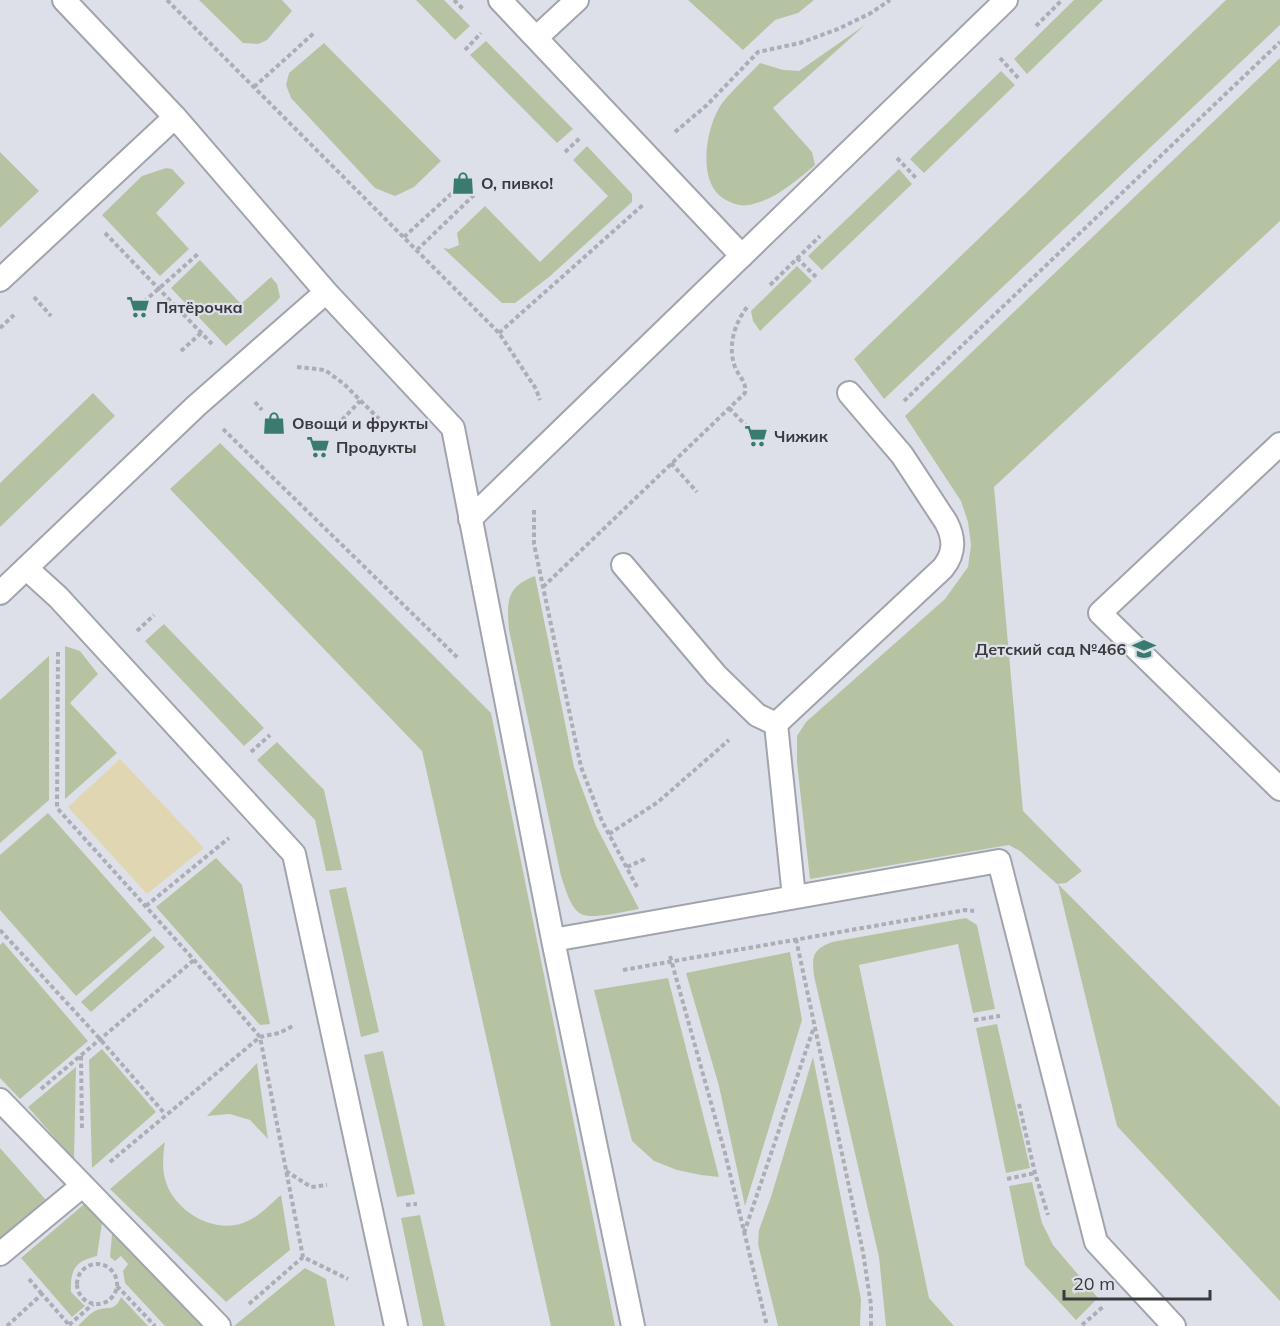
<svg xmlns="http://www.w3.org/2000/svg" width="1280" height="1326" font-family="Mulish,sans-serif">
	<rect width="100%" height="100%" fill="#dde0e9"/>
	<path fill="#b6c3a3" d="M 199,0 L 282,0 L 292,11 L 267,40 L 258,44 L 243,43 Z
		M 416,0 L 444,0 L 470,26 L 455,40 Z
		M 688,0 L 814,0 L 798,13 L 775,20 L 743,50 Z
		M 1074,0 L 1103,0 L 1027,74 L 1014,59 Z
		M 1226,0 L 1280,0 L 1280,25 L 884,399 L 854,359 Z
		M 865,25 L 773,108 L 812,152 L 815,165 C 797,180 776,199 753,204 C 743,207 735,205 726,200 C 697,185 705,132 719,108 C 726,96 749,75 760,63 L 783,70 L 799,71 Z
		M 486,41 L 573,129 L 557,143 L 470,55 Z
		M 324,43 L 441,161 L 414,187 L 395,196 L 375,188 L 291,98 L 286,85 L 289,73 Z
		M 1280,58 L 1280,221 L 994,487 L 1023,811 L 1082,871 L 1066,883 L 1057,884 L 1020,851 L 1009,845 L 810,879 L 797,763 L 797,736 L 806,722 L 945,599 L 968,567 L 971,545 L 968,522 L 961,501 L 905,416 Z
		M 1001,71 L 1015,85 L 924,173 L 910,159 Z
		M 587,146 L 632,194 L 632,202 L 549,277 L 515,303 L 502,303 L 443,248 L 449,249 L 459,245 L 457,233 L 485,206 L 540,262 L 608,196 L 573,160 Z
		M 0,152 L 39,191 L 0,228 Z
		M 166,168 L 172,169 L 185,183 L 156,213 L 189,249 L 160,276 L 102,215 L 142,176 Z
		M 899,169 L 912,184 L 822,270 L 808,256 Z
		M 200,260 L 241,304 L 271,277 L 277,284 L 280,297 L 277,301 L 226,346 L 171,288 Z
		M 797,266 L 812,281 L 760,331 L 753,321 L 751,311 Z
		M 93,393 L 115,416 L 0,527 L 0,483 Z
		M 220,443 L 491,713 L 615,1326 L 551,1326 L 422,751 L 170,489 Z
		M 535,576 L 574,767 L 596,826 L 639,909 C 626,911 592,920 581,914 C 570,908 565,887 561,876 L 509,630 C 507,603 505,587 535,576 Z
		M 164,624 L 264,728 L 244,746 L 145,641 Z
		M 65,646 L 80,651 L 98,674 L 70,703 L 117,753 L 65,799 Z
		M 49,656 L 49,800 L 0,843 L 0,700 Z
		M 277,742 L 324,790 L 342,870 L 326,871 L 315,820 L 257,760 Z
		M 48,813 L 152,930 L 76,996 L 0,910 L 0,855 Z
		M 216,858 L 242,885 L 270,1024 L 260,1025 L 156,907 Z
		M 1058,884 L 1280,1107 L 1280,1301 L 1117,1126 Z
		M 346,887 L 379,1032 L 361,1037 L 329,890 Z
		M 966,918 L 977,925 L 995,1009 L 973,1013 L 958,944 L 859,965 L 929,1298 L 954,1326 L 886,1326 L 879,1257 L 814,976 C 812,956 812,950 832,942 Z
		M 154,936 L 165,947 L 91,1012 L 81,1002 Z
		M 3,942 L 88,1041 L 20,1099 L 0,1078 L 0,945 Z
		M 790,952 L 802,1020 L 745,1206 L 719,1086 L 686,973 Z
		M 668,978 L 719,1177 L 701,1175 L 677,1170 L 654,1161 L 632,1141 L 594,990 Z
		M 997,1024 L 1030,1168 L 1006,1173 L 976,1028 Z
		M 102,1049 L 156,1112 L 92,1168 L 89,1060 Z
		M 383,1051 L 415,1194 L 397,1197 L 364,1055 Z
		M 813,1057 L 861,1299 L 860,1326 L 778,1326 L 758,1244 L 759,1230 L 771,1197 Z
		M 257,1063 L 268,1139 L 250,1120 L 230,1114 L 207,1116 Z
		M 76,1067 L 74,1160 L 28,1107 Z
		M 165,1142 C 163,1155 162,1167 165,1179 C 173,1210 212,1234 243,1223 C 258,1218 269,1205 281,1195 L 290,1250 L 226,1302 L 110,1189 Z
		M 0,1148 L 46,1200 L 0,1240 Z
		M 1032,1182 L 1042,1223 L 1053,1245 L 1098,1298 L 1076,1320 L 1025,1265 L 1009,1186 Z
		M 89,1200 L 103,1216 L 97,1256 C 75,1261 70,1270 71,1292 L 85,1306 L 72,1317 L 21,1258 Z
		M 420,1215 L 445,1326 L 423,1326 L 401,1218 Z
		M 113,1223 L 211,1326 L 165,1326 L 125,1283 L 123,1271 L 128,1264 L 121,1256 L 115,1261 L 110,1257 Z
		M 305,1268 L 326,1279 L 335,1326 L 234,1326 Z
		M 121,1297 L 148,1326 L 78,1326 C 83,1321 91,1312 97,1310 C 108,1306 115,1312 121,1297 Z"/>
	<path fill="#e0d7b2" d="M 120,759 L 204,848 L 147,894 L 68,807 Z"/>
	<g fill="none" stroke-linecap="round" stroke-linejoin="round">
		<g stroke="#a1a4ad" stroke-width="26">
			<path id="lane" d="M 64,0 L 175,117 L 326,292 L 453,428 L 553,940 L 633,1326
				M 500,0 L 742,256
				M 536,38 L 577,0
				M 0,280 L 175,117
				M 1280,444 L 1100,613 L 1280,789
				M 470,519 L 1006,0
				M 623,565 L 716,675 L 757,715 L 776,724 L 794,897
				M 26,568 L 58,597 L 294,854 L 396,1326
				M 0,593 L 196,406 L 326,292
				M 776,724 L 943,568 C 955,553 955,539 946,522 L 902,455 L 849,393
				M 553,940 L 999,861 L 1096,1242 L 1174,1326
				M 0,1100 L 219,1326
				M 0,1254 L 82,1186"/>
		</g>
		<path stroke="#acaeb6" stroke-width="4" stroke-dasharray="4.5 3" stroke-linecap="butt" d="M 167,0 L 499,333 L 536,389 L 540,400
			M 454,0 L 464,10
			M 1036,26 L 1062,0
			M 465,50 L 481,33
			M 1000,58 L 1020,80
			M 254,87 L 314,33
			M 675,132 L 707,105 L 758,52 L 800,43 L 838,29 L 871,13 L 890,0
			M 565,152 L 580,138
			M 897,158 L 917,179
			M 105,233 L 212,344
			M 404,237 L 463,183
			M 417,250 L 474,195
			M 797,258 L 816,277
			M 770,285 L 820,236
			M 34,297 L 51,316
			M 138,307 L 199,253
			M 0,328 L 14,315
			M 499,333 L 644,204
			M 181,351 L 201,333
			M 297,367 L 325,370 L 344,384 L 379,419
			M 904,401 L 1280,42
			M 255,402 L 262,410
			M 729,408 L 756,436
			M 342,420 L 360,401
			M 223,429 L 458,658
			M 671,463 L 697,492
			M 534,510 L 534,544 L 581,767 L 602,821 L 637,887
			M 543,587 L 745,393 C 747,382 739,377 735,367 C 727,346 735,321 749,305
			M 137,631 L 154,615
			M 58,652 L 57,808 L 194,960 L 260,1037 L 303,1257
			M 251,752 L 270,735
			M 609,834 L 658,802 L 729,740
			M 627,867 L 647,858
			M 146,906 L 229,838
			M 0,930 L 100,1039 L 165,1114
			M 796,939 L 863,1252 L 871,1305 L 871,1326
			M 670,956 L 725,1153 L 767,1326
			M 623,970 L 965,910 L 974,911
			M 974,1020 L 1000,1016
			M 81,1056 L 82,1131
			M 41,1089 L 194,960
			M 1019,1104 L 1035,1173 L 1048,1215
			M 110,1162 L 260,1037 L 279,1033 L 295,1025
			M 286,1171 L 311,1187 L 327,1185
			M 1007,1179 L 1035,1173
			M 406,1205 L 417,1204
			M 744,1233 L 814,1027
			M77 1284a20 20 0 1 1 40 0a20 20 0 1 1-40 0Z
			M 29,1279 L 42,1294
			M 117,1286 L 155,1326
			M 249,1304 L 303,1257 L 348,1279
			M 69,1325 L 93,1304
			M 1082,1325 L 1104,1306
			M 7,1326 L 42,1294 L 70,1326"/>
		<use href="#lane" stroke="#fff" stroke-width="22"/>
	</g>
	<defs>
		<g id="shop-bare" transform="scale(1.8)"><path d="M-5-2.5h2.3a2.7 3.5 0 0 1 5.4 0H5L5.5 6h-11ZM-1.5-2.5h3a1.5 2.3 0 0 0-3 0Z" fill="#397c6f" stroke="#dde0e9" stroke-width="2.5" paint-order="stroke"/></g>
		<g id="supermarket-bare" transform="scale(1.8)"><path d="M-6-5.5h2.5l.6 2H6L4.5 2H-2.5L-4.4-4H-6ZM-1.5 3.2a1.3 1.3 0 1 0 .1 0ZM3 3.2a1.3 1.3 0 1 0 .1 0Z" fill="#397c6f" stroke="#dde0e9" stroke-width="2.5" paint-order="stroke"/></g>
		<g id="school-bare" transform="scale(1.8)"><path d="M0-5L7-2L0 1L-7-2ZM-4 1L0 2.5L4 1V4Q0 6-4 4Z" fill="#397c6f" stroke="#dde0e9" stroke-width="2.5" paint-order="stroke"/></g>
	</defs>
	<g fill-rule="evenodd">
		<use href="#shop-bare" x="463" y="183"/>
		<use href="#supermarket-bare" x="138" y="307"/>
		<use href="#shop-bare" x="274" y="423"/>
		<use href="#supermarket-bare" x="756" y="436"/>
		<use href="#supermarket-bare" x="318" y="447"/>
		<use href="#school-bare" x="1144" y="649"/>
	</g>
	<g text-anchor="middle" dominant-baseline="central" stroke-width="4.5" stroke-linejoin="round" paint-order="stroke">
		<g font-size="16" font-weight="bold" fill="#393a3e" stroke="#dde0e9" text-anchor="start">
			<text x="481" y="183">О, пивко!</text>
			<text x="156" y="307">Пятёрочка</text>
			<text x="292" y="423">Овощи и фрукты</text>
			<text x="774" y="436">Чижик</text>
			<text x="336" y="447">Продукты</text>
			<text x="1126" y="649" text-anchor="end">Детский сад №466</text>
		</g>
	</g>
	<path d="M1064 1290v9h146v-9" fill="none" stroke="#393a3e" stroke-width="3"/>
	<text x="1073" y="1290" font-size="18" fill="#393a3e" stroke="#dde0e9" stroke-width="4.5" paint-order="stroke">20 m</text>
</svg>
